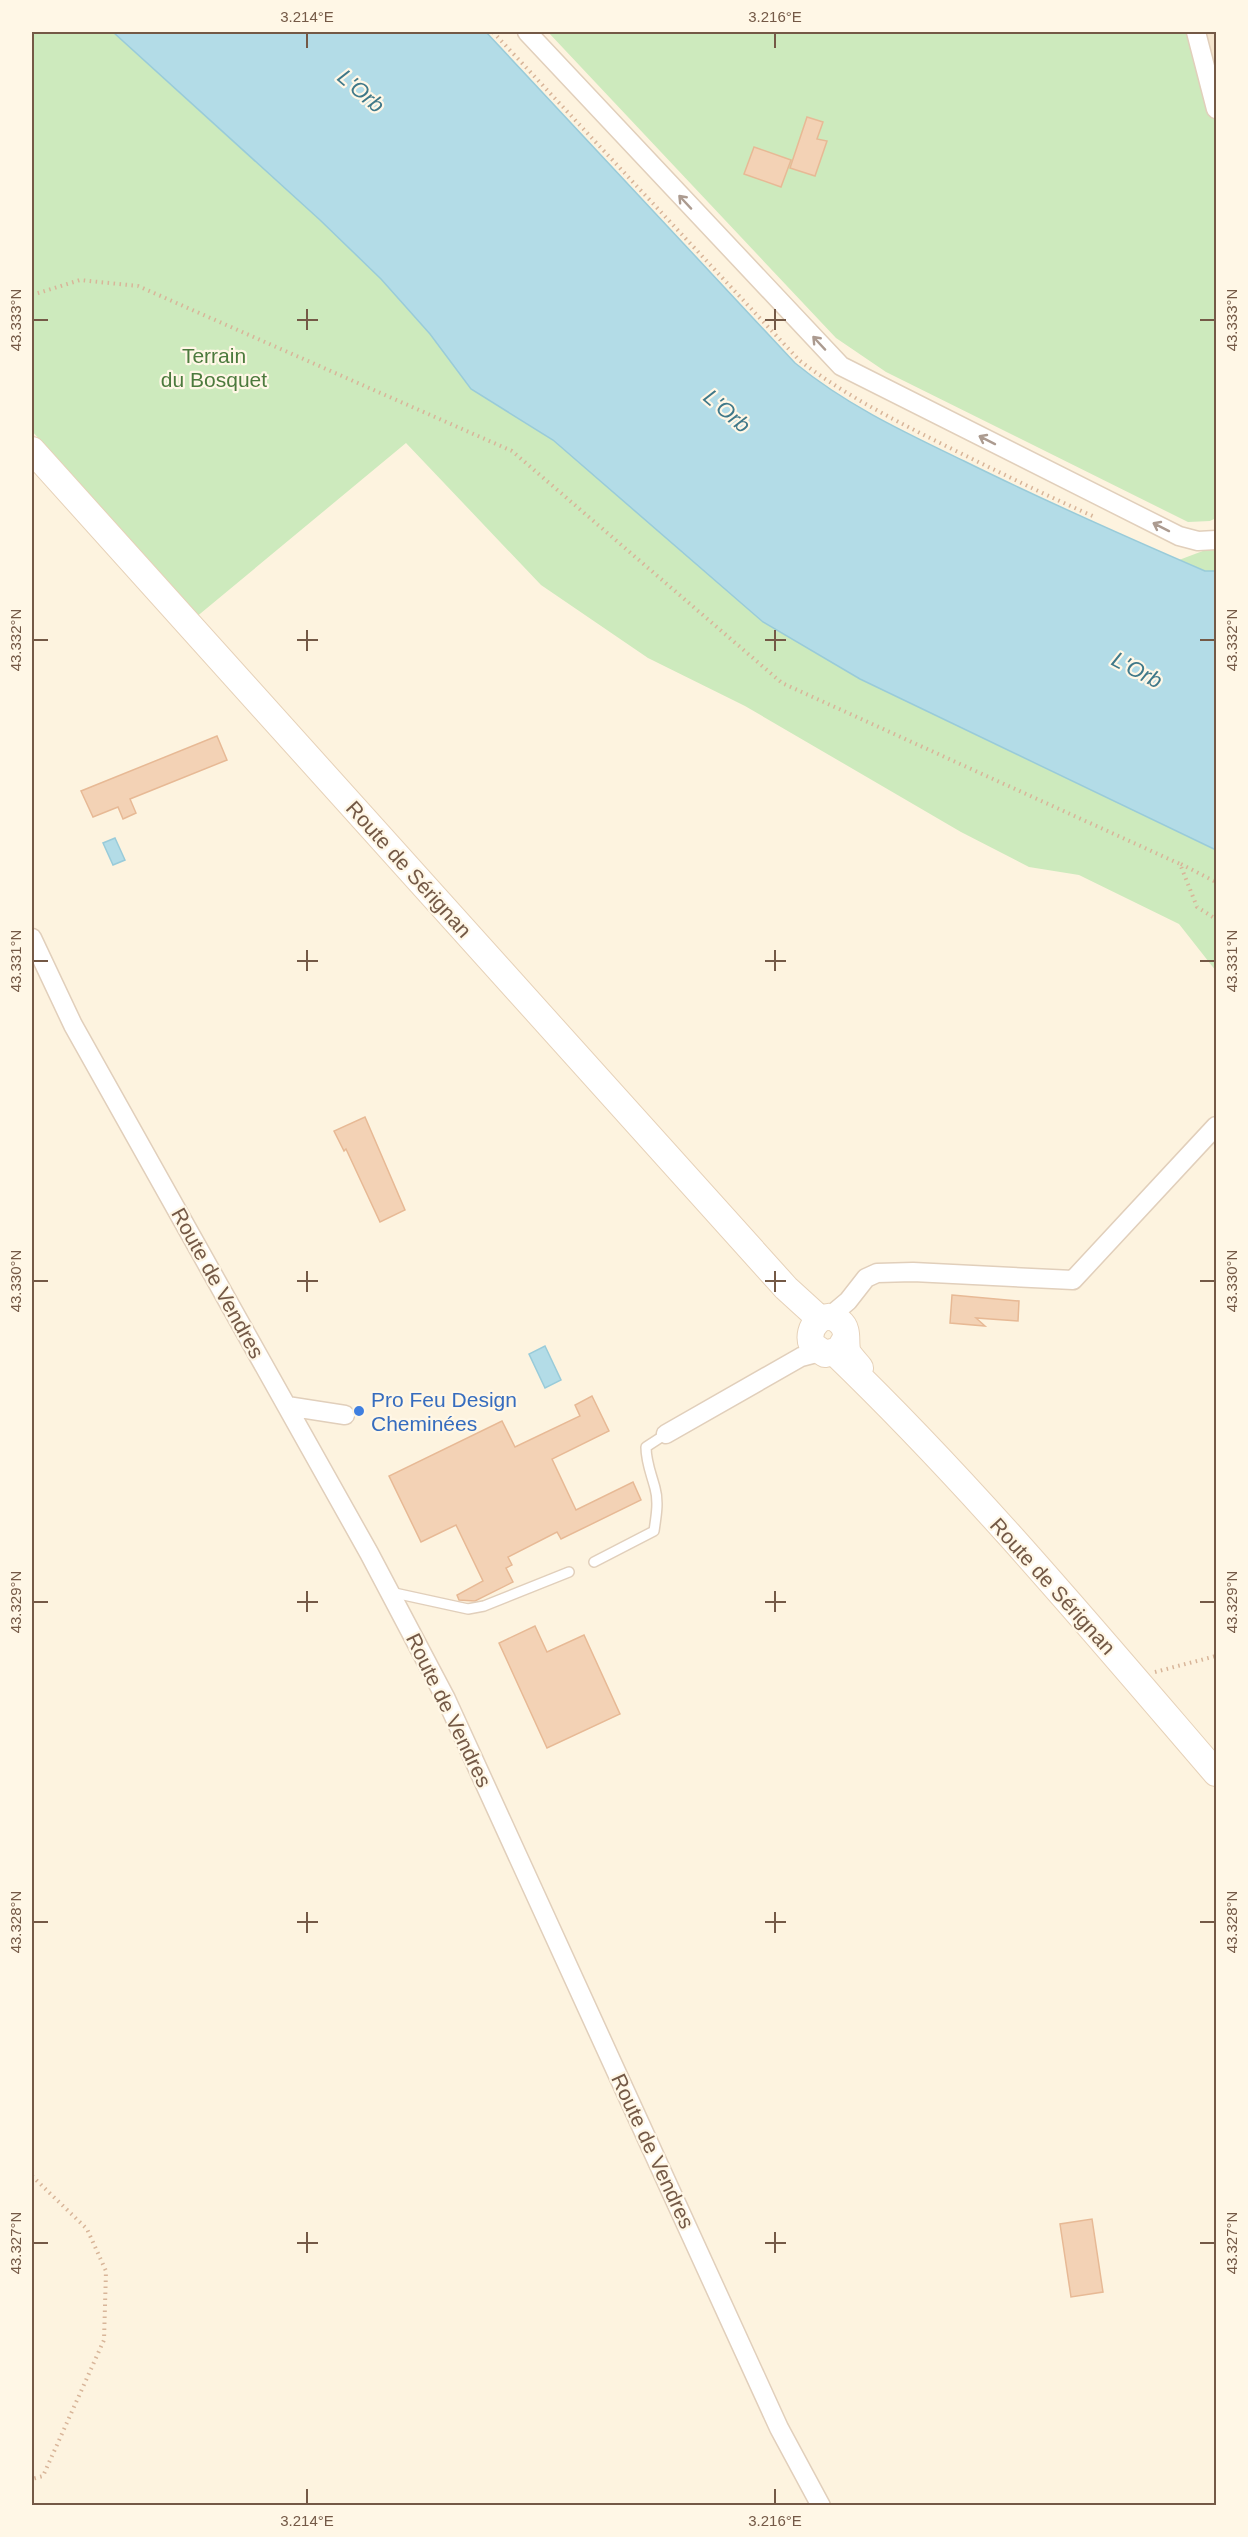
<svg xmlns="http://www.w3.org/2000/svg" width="1248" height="2537" font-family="Helvetica,sans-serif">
	<rect width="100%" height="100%" fill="#fdf3df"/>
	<path fill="#f5e5cd" d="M 1192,32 L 1216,32 L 1216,127 Z"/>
	<path fill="#cdeabd" d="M 32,32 L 113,32 L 320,220 L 381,279 L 430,334 L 471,389 L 553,440 L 763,622 L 860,679 L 1216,850 L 1216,971 L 1179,924 L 1079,875 L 1029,867 L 961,832 L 745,706 L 648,658 L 541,585 L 406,443 L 195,618 L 32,431 Z
		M 548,32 L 1192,32 L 1216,127 L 1216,518 L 1210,521 L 1188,522 L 886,372 L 836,338 Z
		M 1216,546 L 1216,571 L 1205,571 L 1179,560 Z"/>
	<path fill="#b3dce7" stroke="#99cbd9" stroke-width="1.5" d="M 113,32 L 486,32 L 795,363 C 846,405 904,432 964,461 C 1043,500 1124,536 1205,571 L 1216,571 L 1216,850 L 860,679 L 763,622 L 553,440 L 471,389 L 430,334 L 381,279 L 320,220 Z
		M 115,838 L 125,860 L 113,865 L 103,843 Z
		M 545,1346 L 561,1380 L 545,1388 L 529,1354 Z"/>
	<path fill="#f3d2b5" stroke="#e7b995" stroke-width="1.5" d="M 807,117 L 823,122 L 817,139 L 827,141 L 815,176 L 790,168 Z
		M 754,147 L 791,160 L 781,187 L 744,174 Z
		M 217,736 L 227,760 L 130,799 L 136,813 L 123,819 L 118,807 L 93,817 L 81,791 Z
		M 365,1117 L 405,1210 L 380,1222 L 346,1149 L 344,1151 L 334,1131 Z
		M 952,1295 L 1019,1301 L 1018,1321 L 976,1318 L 985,1326 L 950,1323 Z
		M 592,1396 L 609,1431 L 552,1459 L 576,1510 L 633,1482 L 641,1500 L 561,1539 L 557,1532 L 508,1557 L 512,1565 L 506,1568 L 513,1582 L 475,1601 L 459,1600 L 457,1595 L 483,1581 L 456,1525 L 421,1542 L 389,1476 L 502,1421 L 515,1447 L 580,1416 L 575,1405 Z
		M 535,1626 L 547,1652 L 584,1635 L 620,1714 L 547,1748 L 499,1643 Z
		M 1092,2219 L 1103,2292 L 1071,2297 L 1060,2224 Z"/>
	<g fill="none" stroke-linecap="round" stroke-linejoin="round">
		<g stroke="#e1cfbb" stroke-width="12">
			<path id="service" d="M 594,1562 L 654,1531 C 656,1517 659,1502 655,1488 C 651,1473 646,1462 646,1447 L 666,1434
				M 390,1592 L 468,1609 L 484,1606 L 569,1572"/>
		</g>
		<g stroke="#e1cfbb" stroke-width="21">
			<path id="minor" d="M 527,32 L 841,366 L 1179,536 L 1198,541 L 1216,540
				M 1196,32 L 1216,109
				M 32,938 L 73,1025 L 369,1553 L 446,1699 L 779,2428 L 821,2506
				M 829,1317 L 848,1301 L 866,1278 L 877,1273 L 913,1272 L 1073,1280 L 1216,1126
				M 287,1406 L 345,1415
				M 666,1434 L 801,1357 L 820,1352"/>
		</g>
		<g stroke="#e6d1b8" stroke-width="28">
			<path id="secondary" d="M 32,450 L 786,1288 L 820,1319
				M 846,1338 L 839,1350 L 825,1354 L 812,1345 C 805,1328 824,1307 840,1322 C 850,1330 844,1343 848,1353 C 851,1358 857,1364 860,1368
				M 835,1353 C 971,1484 1093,1630 1216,1773"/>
		</g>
		<path stroke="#d8b599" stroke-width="4" stroke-dasharray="1.5 4.5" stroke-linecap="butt" d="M 493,32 L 799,360 C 847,397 900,423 954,450 C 1001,473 1047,496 1095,517
			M 32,295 L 80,280 L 138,286 L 512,451 L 782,683 L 1180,864 L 1197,907 L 1216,919
			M 1181,864 L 1216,882
			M 1155,1672 L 1216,1656
			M 32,2176 L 87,2229 L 106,2271 L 104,2340 L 43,2476 L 32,2479"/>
		<use href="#service" stroke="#fff" stroke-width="9"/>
		<use href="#minor" stroke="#fff" stroke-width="18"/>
		<use href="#secondary" stroke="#fff" stroke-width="26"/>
	</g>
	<defs><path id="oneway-shaft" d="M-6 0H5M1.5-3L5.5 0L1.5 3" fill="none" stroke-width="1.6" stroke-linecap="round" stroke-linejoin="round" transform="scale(1.5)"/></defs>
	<g stroke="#ac9b90">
		<use href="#oneway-shaft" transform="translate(685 202) rotate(-133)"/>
		<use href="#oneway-shaft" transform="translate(819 343) rotate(-133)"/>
		<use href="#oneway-shaft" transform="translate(987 440) rotate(-153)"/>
		<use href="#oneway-shaft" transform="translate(1161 527) rotate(-153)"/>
	</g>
	<path fill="none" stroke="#745946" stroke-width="2" d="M 307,33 L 307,48M 775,33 L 775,48M 307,309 L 307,330M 775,309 L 775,330M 33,320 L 48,320M 297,320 L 318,320M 765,320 L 786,320M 1200,320 L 1215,320M 307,630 L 307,651M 775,630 L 775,651M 33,640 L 48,640M 297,640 L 318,640M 765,640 L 786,640M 1200,640 L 1215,640M 307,950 L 307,971M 775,950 L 775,971M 33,961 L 48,961M 297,961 L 318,961M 765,961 L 786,961M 1200,961 L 1215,961M 307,1271 L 307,1292M 775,1271 L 775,1292M 33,1281 L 48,1281M 297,1281 L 318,1281M 765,1281 L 786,1281M 1200,1281 L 1215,1281M 307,1591 L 307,1612M 775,1591 L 775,1612M 33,1602 L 48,1602M 297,1602 L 318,1602M 765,1602 L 786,1602M 1200,1602 L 1215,1602M 307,1912 L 307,1933M 775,1912 L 775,1933M 33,1922 L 48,1922M 297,1922 L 318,1922M 765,1922 L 786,1922M 1200,1922 L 1215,1922M 307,2232 L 307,2253M 775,2232 L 775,2253M 33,2243 L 48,2243M 297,2243 L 318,2243M 765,2243 L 786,2243M 1200,2243 L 1215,2243M 307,2489 L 307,2504M 775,2489 L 775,2504"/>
	<circle fill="#3f7fe0" stroke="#fff7e6" stroke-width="2" cx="359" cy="1411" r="6"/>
	<g text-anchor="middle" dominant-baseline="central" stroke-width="4.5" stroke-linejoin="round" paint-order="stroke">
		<g font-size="21" fill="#4c7a3d" stroke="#fff7e6">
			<text x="214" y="355">Terrain<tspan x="214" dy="24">du Bosquet</tspan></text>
		</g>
		<g font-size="21" fill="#745946" stroke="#fff7e6">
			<text transform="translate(409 869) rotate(48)">Route de Sérignan</text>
			<text transform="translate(218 1283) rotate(61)">Route de Vendres</text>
			<text transform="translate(1053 1586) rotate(48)">Route de Sérignan</text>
			<text transform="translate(449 1710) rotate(64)">Route de Vendres</text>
			<text transform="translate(653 2151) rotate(65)">Route de Vendres</text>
		</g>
		<g font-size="21" fill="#366cbe" stroke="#fff7e6" text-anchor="start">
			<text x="371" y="1399">Pro Feu Design<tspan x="371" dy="24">Cheminées</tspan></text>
		</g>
		<g font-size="22" font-style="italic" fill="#3f7889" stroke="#fff7e6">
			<text transform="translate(361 91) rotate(41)">L'Orb</text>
			<text transform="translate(727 411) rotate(41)">L'Orb</text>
			<text transform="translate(1137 670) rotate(28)">L'Orb</text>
		</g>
	</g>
	<rect width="1248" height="2537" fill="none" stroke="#fff7e6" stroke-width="66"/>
	<rect x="33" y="33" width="1182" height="2471" fill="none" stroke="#745946" stroke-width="2"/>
	<g font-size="15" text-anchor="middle" fill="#745946">
		<text x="307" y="22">3.214°E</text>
		<text x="775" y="22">3.216°E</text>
		<text transform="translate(16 320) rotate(-90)" y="5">43.333°N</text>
		<text transform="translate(1232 320) rotate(-90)" y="5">43.333°N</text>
		<text transform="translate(16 640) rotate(-90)" y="5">43.332°N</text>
		<text transform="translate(1232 640) rotate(-90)" y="5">43.332°N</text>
		<text transform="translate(16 961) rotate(-90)" y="5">43.331°N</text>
		<text transform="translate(1232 961) rotate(-90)" y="5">43.331°N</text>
		<text transform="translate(16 1281) rotate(-90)" y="5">43.330°N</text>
		<text transform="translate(1232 1281) rotate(-90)" y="5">43.330°N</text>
		<text transform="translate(16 1602) rotate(-90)" y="5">43.329°N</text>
		<text transform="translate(1232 1602) rotate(-90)" y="5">43.329°N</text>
		<text transform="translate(16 1922) rotate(-90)" y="5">43.328°N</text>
		<text transform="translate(1232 1922) rotate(-90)" y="5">43.328°N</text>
		<text transform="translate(16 2243) rotate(-90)" y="5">43.327°N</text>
		<text transform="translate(1232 2243) rotate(-90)" y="5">43.327°N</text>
		<text x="307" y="2526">3.214°E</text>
		<text x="775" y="2526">3.216°E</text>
	</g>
</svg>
